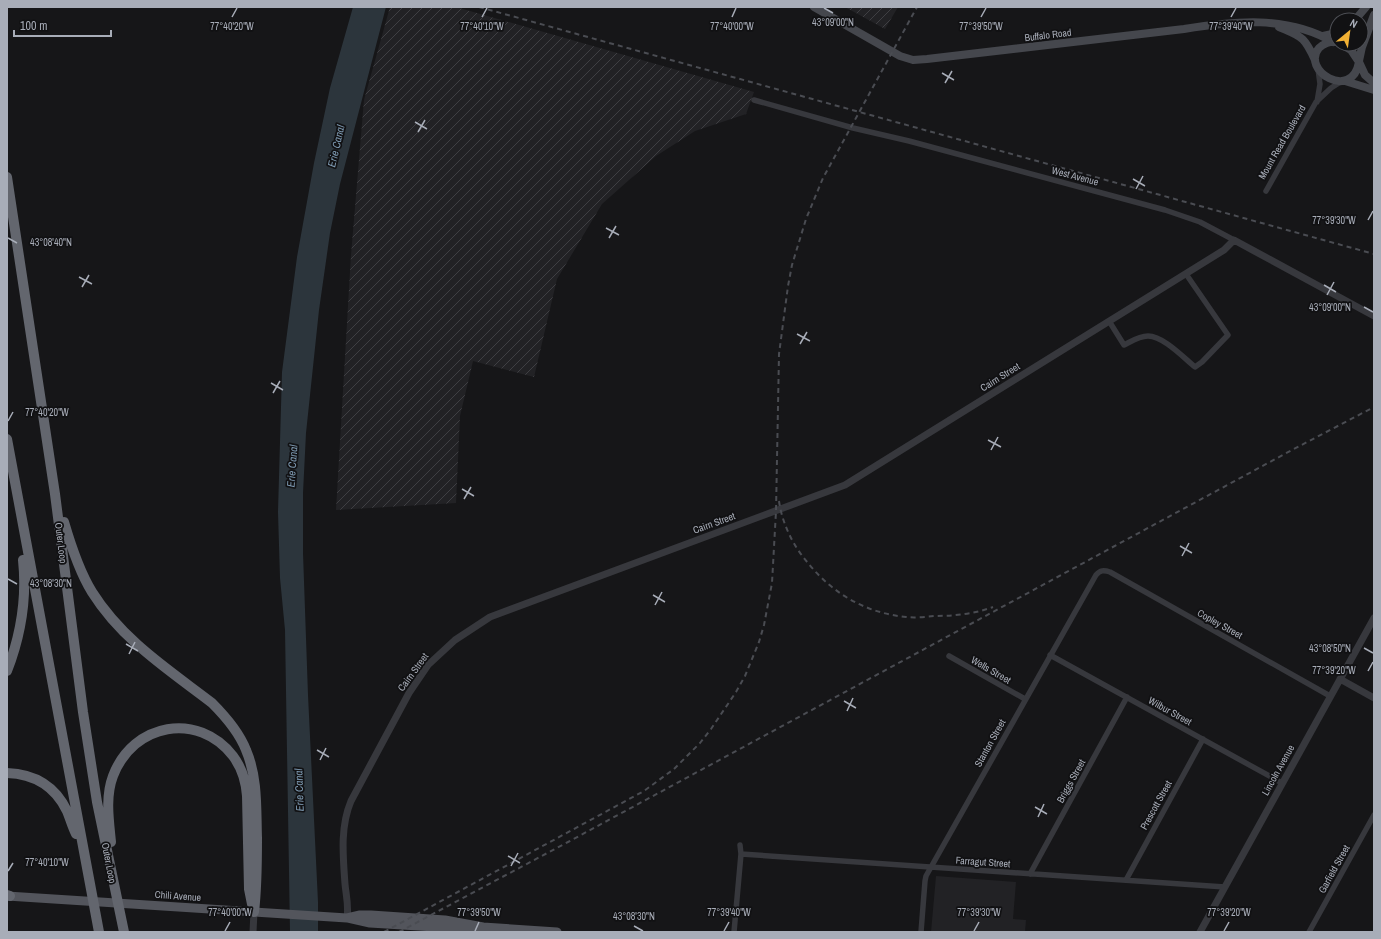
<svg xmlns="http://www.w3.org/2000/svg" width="1381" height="939" font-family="'Archivo Narrow',sans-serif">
	<defs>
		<pattern id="industrial-furrows" width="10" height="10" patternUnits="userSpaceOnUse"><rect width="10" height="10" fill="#222225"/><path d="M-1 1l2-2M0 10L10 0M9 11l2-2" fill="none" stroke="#3f3f43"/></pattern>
	</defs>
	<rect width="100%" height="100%" fill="#161618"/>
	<path fill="#222225" d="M 936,876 L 1016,882 L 1013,919 L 1026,920 L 1025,932 L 931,932 Z"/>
	<path fill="url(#industrial-furrows)" d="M 390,7 L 456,7 L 754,92 L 746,114 L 695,131 L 656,156 L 602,204 L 557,279 L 534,377 L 473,361 L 460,416 L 456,503 L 336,510 L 351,255 L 364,100 Z
		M 845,7 L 898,7 L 885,29 Z"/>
	<path fill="#2c353c" d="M 353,7 L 386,7 L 340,184 L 330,233 L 319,310 L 306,433 L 303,493 L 303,553 L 308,695 L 318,902 L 318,932 L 290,932 L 285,630 L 280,578 L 278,512 L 282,372 L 297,257 L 314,163 L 330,88 Z"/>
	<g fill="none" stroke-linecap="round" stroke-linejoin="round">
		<path stroke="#37383d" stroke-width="5.5" d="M 754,100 L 853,128 L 909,141 L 1165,210 L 1200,222 L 1234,240
			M 1317,102 L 1320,84 L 1318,69
			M 1266,191 L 1316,102 L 1331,88 L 1342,81
			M 1109,321 L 1124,345 C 1132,341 1139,336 1148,336 C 1163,336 1183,357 1195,367 L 1202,362 L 1228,335 L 1186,274
			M 1050,655 L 1282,783
			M 949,656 L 1025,699
			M 741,854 L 1225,887
			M 1030,874 L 1127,697
			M 1126,880 L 1203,739
			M 734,932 L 741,854 L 740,845
			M 921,932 L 925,881 L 926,876 L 1096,575 C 1100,570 1104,570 1110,572 L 1330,696
			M 1309,932 L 1374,815"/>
		<path stroke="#37383d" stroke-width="7" d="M 1340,679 L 1374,698
			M 347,918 C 349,906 346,895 345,884 C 343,856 340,827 351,801 L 409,693 L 428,665 L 455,640 L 490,617 L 845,485 L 1224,250 L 1234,240 L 1374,316
			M 253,932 L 254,912
			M 1200,932 L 1374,618"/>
		<path stroke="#45474d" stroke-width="8" d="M 814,7 L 900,56 L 913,60 L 927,59 L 1184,29 C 1234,21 1287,15 1333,42
			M 1355,20 L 1366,7
			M 1279,27 C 1302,37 1304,36 1315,60
			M 1323,36 L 1337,33
			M 1336,42 C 1330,41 1323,44 1319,48 C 1300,70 1352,102 1359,62 L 1351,50 L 1341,44
			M 1359,61 L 1362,47 L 1374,15
			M 1359,62 L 1365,75 L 1374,83
			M 1345,81 L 1374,90"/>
		<path stroke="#53555c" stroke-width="9" d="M 7,896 L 347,918 L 360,915 L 371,915 L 445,920 L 483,927
			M 348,918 L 370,923 L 451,928 L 483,927 L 557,932"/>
		<path stroke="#63666e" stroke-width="10" d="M 7,177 L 55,494 L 83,712 L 97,802 L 124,932
			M 7,439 L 99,932
			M 64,522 C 71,546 79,571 92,592 C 122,640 169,670 212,703 C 226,717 239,732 246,750 C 258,778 256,809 257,838 C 257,863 257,887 254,912
			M 7,671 C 21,635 27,598 23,560
			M 7,773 C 34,774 55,786 67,811 C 70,818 72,826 76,834
			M 111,842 C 109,821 105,797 113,776 C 133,723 198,711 233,756 C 242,768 246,782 247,796 L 249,889 L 252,904
			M 7,895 L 10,896"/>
		<path stroke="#4a4c52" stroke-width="2" stroke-dasharray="5 4" stroke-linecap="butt" d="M 479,7 L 1374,254
			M 779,501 C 782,523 793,546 808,563 C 833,594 866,613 906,617 C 915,618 925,617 934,616 C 955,616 974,614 993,607
			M 384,932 L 644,791 L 674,769 L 700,743 L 711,729 L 736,692 L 745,676 L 759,642 L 764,625 L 772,583 L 776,511 L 779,354 L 788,286 L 792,265 L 806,219 L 823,178 L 917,7
			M 399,932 L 568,842 L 1292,450 L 1374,407"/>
	</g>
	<path fill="none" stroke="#a8adb8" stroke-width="1.5" d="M 824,8 L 833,13M 232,17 L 237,8M 482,17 L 487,8M 732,17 L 736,8M 981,17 L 986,8M 1231,17 L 1236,8M 942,73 L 954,80M 945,83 L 952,71M 415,122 L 427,129M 418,132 L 425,120M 1133,179 L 1145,186M 1136,189 L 1143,176M 1368,220 L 1373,211M 606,228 L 619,235M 8,238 L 17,243M 609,238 L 616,226M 79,277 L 92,284M 1324,285 L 1336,292M 82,287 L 89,275M 1327,295 L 1334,282M 1364,307 L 1373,312M 797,334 L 810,341M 800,344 L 807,332M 271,383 L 283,390M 273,393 L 280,381M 8,421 L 13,412M 988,440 L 1001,447M 991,450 L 998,437M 462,489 L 474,496M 464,499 L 471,487M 1180,546 L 1192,553M 1182,556 L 1189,543M 8,579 L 17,584M 653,595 L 665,602M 655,605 L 662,592M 126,644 L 138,651M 1364,648 L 1373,653M 129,654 L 135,642M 1368,671 L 1373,662M 844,701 L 856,708M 847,711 L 853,698M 317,750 L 329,757M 320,760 L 326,748M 1035,807 L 1047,814M 1038,817 L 1044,804M 508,856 L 520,863M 511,866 L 518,853M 8,871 L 13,863M 634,926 L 643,931M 225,931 L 230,922M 475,931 L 479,922M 724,931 L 729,922M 974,931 L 979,922M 1224,931 L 1229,922"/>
	<g text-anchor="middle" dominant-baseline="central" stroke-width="3.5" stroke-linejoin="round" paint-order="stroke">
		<g font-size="10" fill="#a8adb8" stroke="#111113">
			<text transform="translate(1048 35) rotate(-7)">Buffalo Road</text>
			<text transform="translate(1282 142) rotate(-60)">Mount Read Boulevard</text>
			<text transform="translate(1075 176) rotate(15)">West Avenue</text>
			<text transform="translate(1000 377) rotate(-32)">Cairn Street</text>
			<text transform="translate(714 523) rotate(-20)">Cairn Street</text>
			<text transform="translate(61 543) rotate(83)">Outer Loop</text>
			<text transform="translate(1220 624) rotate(29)">Copley Street</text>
			<text transform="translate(991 670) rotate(30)">Wells Street</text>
			<text transform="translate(413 672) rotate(-54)">Cairn Street</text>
			<text transform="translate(1170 711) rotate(29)">Wilbur Street</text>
			<text transform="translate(990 743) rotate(-61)">Stanton Street</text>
			<text transform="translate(1278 770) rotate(-61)">Lincoln Avenue</text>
			<text transform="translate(1071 781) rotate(-61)">Briggs Street</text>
			<text transform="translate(1156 805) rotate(-61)">Prescott Street</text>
			<text transform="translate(983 862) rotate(4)">Farragut Street</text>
			<text transform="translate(109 863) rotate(79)">Outer Loop</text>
			<text transform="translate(1334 869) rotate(-61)">Garfield Street</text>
			<text transform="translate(178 896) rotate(4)">Chili Avenue</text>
		</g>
		<g font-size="11" font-style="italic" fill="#7f9bb3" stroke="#111113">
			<text transform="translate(336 146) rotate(-77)">Erie Canal</text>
			<text transform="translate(292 466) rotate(-86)">Erie Canal</text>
			<text transform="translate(299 790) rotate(-92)">Erie Canal</text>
		</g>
	</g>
	<g font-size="10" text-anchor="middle" fill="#a8adb8" stroke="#111113" stroke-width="3.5" stroke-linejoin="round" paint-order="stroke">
		<text x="833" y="26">43°09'00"N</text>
		<text x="232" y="30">77°40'20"W</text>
		<text x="482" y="30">77°40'10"W</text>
		<text x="732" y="30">77°40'00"W</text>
		<text x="981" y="30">77°39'50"W</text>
		<text x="1231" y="30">77°39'40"W</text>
		<text x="1334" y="224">77°39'30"W</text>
		<text x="51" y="246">43°08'40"N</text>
		<text x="1330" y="311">43°09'00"N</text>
		<text x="47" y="416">77°40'20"W</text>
		<text x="51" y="587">43°08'30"N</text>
		<text x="1330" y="652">43°08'50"N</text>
		<text x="1334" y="674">77°39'20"W</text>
		<text x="47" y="866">77°40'10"W</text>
		<text x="230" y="916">77°40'00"W</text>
		<text x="479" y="916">77°39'50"W</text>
		<text x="729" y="916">77°39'40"W</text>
		<text x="979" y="916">77°39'30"W</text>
		<text x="1229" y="916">77°39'20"W</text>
		<text x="634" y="920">43°08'30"N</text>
	</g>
	<rect width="1381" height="939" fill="none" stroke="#a8adb8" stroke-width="16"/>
	<g transform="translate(1349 32) rotate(29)"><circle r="19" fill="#111113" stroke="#4d4f55"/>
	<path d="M0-3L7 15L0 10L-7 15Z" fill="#f2b134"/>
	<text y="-6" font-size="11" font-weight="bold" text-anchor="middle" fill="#a8adb8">N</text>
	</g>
	<path d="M14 30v6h97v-6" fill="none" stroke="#a8adb8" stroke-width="2"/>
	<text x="20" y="30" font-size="12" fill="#a8adb8" stroke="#111113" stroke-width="3" paint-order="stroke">100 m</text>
</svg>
